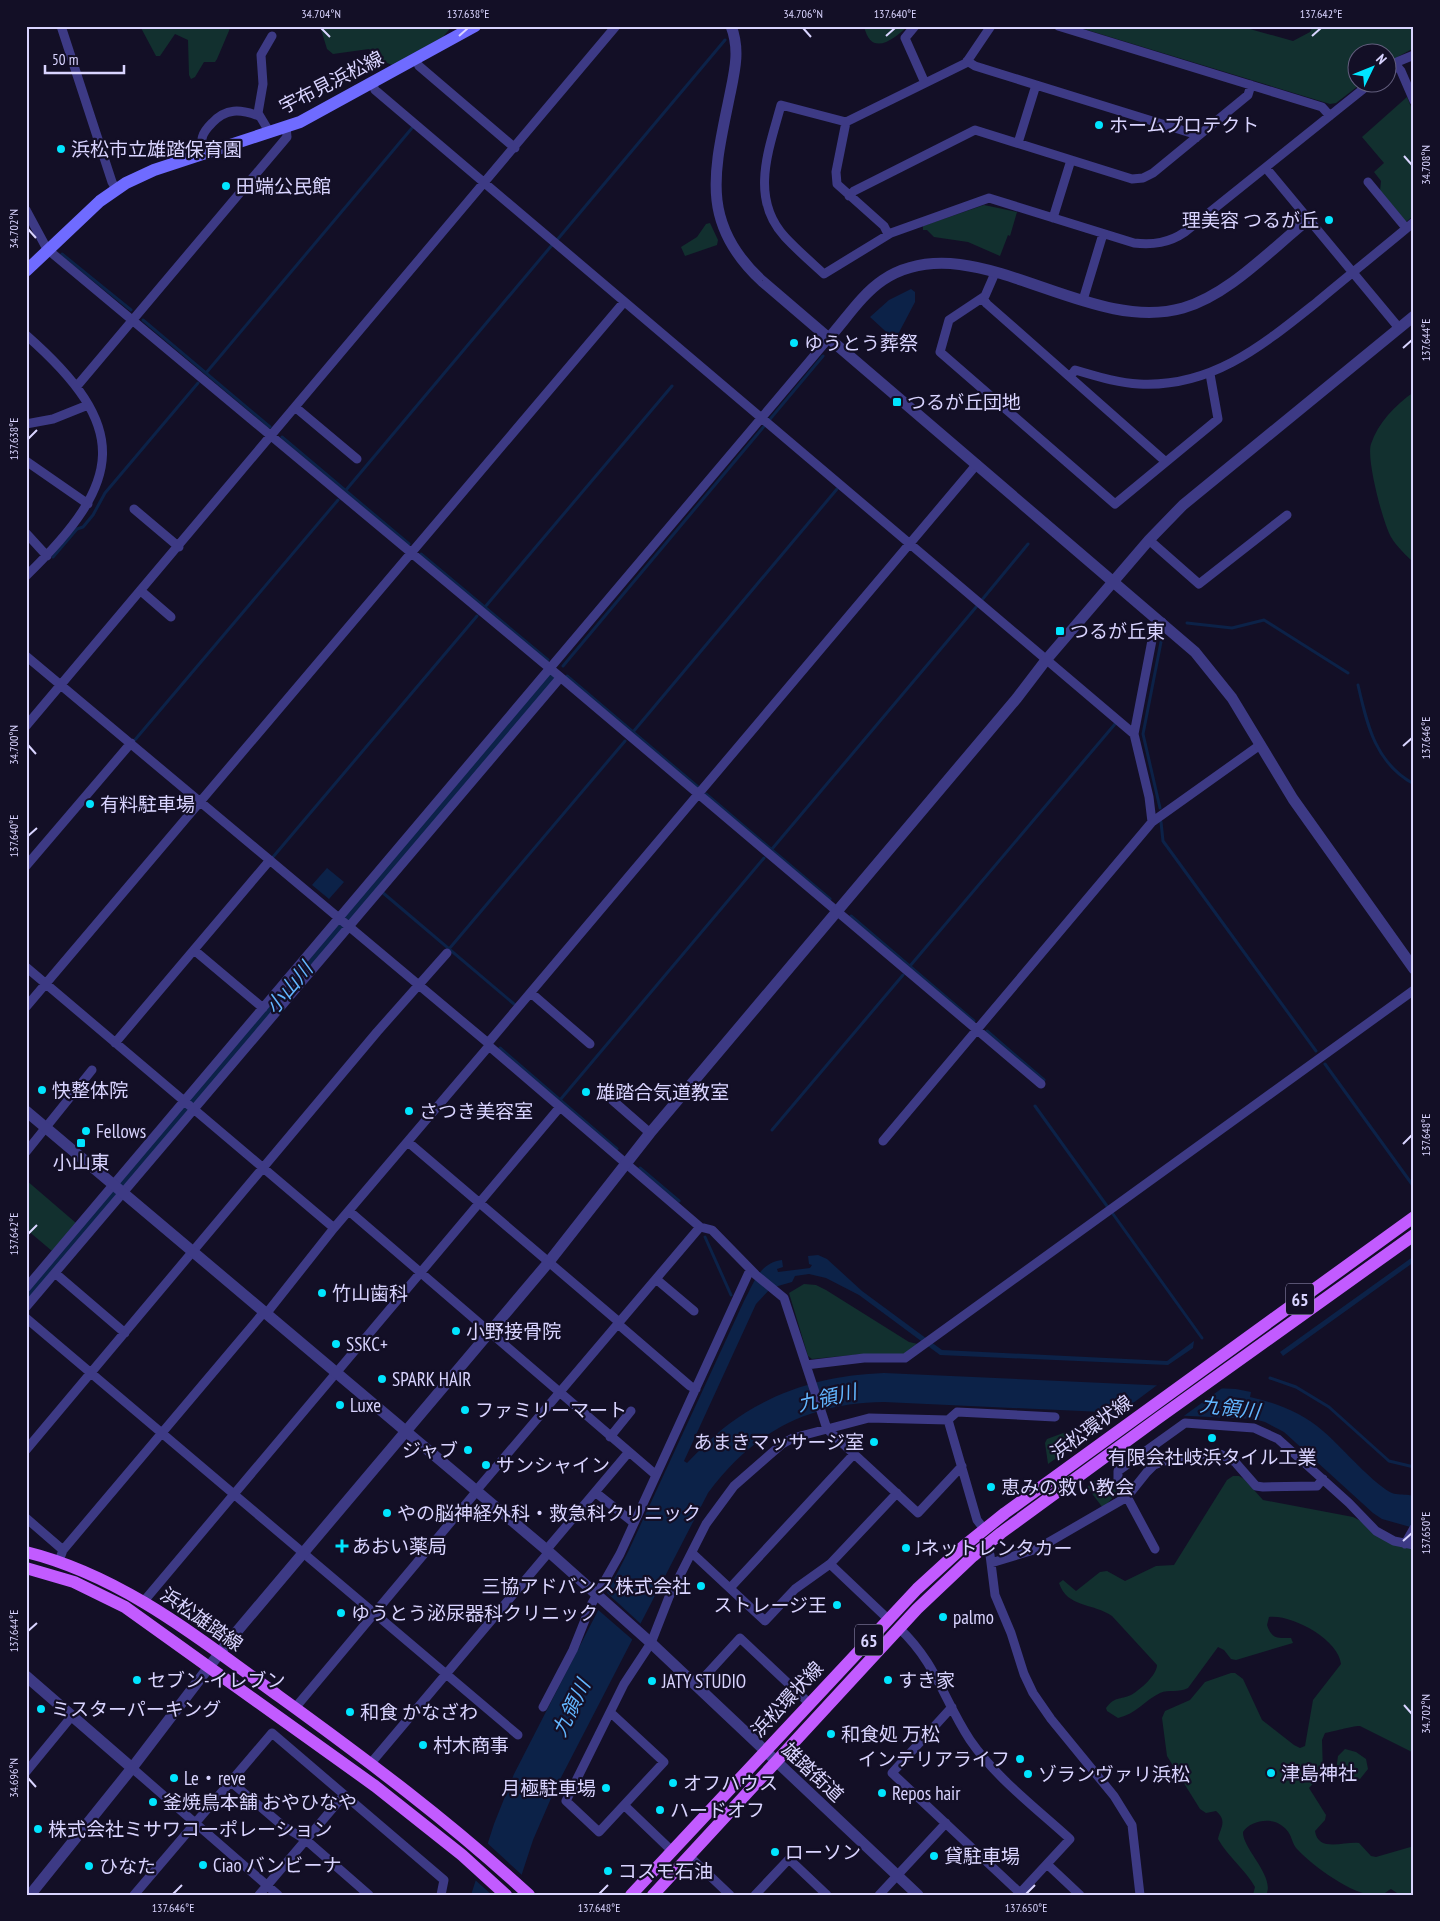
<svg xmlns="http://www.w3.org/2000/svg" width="1440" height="1921" font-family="'PT Sans Narrow','Noto Sans JP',sans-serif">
	<rect width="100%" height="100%" fill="#130f26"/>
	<path fill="#12302f" d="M 140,26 L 231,26 L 217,59 L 215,62 L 204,62 L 195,77 L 191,79 L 189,75 L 188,40 L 175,34 L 160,56 L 156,56 Z
		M 320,26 L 452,26 L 443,37 L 392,65 L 385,62 L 369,49 L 333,54 L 327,49 Z
		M 864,26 L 908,26 C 894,39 871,58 864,26 Z
		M 1074,26 L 1239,26 L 1293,41 L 1310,32 L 1313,26 L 1414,26 L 1414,48 L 1388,62 L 1388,52 L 1358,52 L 1358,82 L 1362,83 L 1336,103 L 1330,104 Z
		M 1407,97 L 1414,114 L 1414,215 L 1406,222 L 1380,191 L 1381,181 L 1374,172 L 1384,163 L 1362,137 Z
		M 984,205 L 1017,212 L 1010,236 L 1008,235 L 1000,256 L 968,242 L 934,237 L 927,230 L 923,230 L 923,226 Z
		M 710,223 L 718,240 L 717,245 L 685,256 L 681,247 L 697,237 L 706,224 Z
		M 1414,392 L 1414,563 C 1406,555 1397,547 1391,537 C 1383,523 1366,459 1371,444 C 1378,423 1395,405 1414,392 Z
		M 26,1180 L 76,1223 L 52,1251 L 26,1229 Z
		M 804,1284 L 816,1285 L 826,1290 L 909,1342 L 918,1344 L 904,1354 L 863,1354 L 812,1359 L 808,1356 L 789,1293 Z
		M 1066,1432 L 1073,1433 L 1083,1439 L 1048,1464 L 1045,1443 L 1047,1439 Z
		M 1101,1476 L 1118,1492 L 1103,1508 L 1087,1487 Z
		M 1233,1476 L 1239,1476 L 1244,1479 L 1263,1500 L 1353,1517 L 1414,1548 L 1414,1753 L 1360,1726 C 1356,1725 1331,1732 1325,1733 L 1322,1740 L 1323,1773 L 1309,1788 L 1326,1815 L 1325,1820 L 1315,1831 C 1318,1853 1345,1841 1359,1843 L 1371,1856 L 1376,1857 L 1414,1846 L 1414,1895 L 1400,1895 L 1391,1889 C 1388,1890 1385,1894 1381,1895 C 1358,1900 1313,1866 1298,1850 C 1290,1842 1294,1834 1281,1825 C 1270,1817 1250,1821 1243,1832 C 1242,1848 1276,1877 1266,1895 L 1253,1895 L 1255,1887 C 1245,1869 1228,1857 1218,1839 C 1220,1828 1228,1821 1216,1811 L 1206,1813 L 1200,1809 L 1167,1756 L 1162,1718 L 1165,1711 L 1190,1700 L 1205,1682 L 1231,1673 L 1235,1673 L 1243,1679 L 1262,1720 L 1294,1745 L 1300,1748 L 1305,1746 L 1313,1700 L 1341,1664 C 1339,1640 1292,1614 1269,1617 L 1267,1625 C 1272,1640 1278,1638 1291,1638 L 1293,1643 L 1236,1660 L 1231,1659 L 1224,1650 L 1218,1647 L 1188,1688 C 1179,1693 1169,1689 1160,1693 C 1145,1700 1136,1714 1118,1718 L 1107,1711 L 1106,1708 C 1115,1696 1120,1700 1131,1695 C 1140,1690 1157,1675 1157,1665 L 1112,1616 C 1094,1603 1067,1608 1059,1583 L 1063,1580 L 1076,1591 L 1100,1572 L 1107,1571 L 1125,1581 L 1156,1566 L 1174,1565 L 1227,1480 Z
		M 1345,1749 L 1356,1752 L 1366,1759 L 1368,1769 L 1360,1779 L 1346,1778 L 1336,1771 L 1338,1756 Z"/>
	<path fill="#0c2248" d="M 911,289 L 915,292 L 915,302 L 895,340 L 870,317 L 889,300 Z
		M 327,868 L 344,882 L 329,899 L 312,885 Z
		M 818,1255 L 827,1259 L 862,1291 L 942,1350 L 1167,1361 L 1194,1341 L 1193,1348 L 1168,1365 L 940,1355 L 859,1295 L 826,1278 L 809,1274 L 795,1276 L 792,1282 L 771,1288 L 756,1304 L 684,1461 L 687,1463 C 700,1450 713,1436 729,1424 C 774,1390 828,1375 884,1373 L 1236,1389 L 1251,1392 L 1250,1397 C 1277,1403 1302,1413 1323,1431 C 1337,1442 1381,1493 1396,1494 C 1402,1495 1406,1494 1414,1496 L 1414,1528 L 1382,1519 L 1373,1513 L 1284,1432 L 1265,1422 L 1254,1419 L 884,1402 C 808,1403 753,1432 708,1493 L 553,1793 L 555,1794 L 552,1796 L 533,1840 L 515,1895 L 471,1895 L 494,1824 L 514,1774 L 628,1552 L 744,1301 C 754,1283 759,1263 782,1260 L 783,1267 L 777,1269 L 778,1272 L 810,1268 L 812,1265 L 809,1264 L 808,1256 Z
		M 1414,1256 L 1414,1262 L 1283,1356 L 1280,1352 Z"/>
	<path fill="#130f26" d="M 1160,1383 L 1225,1386 L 1181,1418 L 1117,1415 Z
		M 605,1591 L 642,1625 L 634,1641 L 596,1608 Z
		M 485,1841 L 523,1876 L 517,1895 L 492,1895 L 473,1878 Z"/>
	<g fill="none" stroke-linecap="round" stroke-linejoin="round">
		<path stroke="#0c2248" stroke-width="3" d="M 557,240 L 725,40
			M 62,254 L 131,310
			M 143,320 L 270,427
			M 206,373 L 412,128
			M 282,437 L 409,544
			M 346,490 L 552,245
			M 421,554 L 548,660
			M 53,557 L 77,529 L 83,527 L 93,515 L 105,493 L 198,383
			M 981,601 L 1028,544
			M 485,607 L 672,386
			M 1187,623 L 1232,628 L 1264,620 L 1348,673
			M 563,666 L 823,356
			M 567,676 L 698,787
			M 1358,685 C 1367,724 1375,763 1414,784
			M 633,732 L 837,489
			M 134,741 L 338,500
			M 706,794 L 830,899
			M 1160,808 L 1143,734 L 1161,642
			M 1161,822 L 1163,841 L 1316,1051
			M 772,849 L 977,606
			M 273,857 L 477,616
			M 382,892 L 514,1004
			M 851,916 L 974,1021
			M 347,917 L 349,918
			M 449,949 L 625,741
			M 910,966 L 1115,724
			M 987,1031 L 1044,1080
			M 500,1048 L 617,1149
			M 1325,1064 L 1414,1187
			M 560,1100 L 764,858
			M 1035,1106 L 1107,1206
			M 772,1130 L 903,975
			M 640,1168 L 679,1201
			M 1113,1214 L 1202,1338
			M 705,1237 L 731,1295
			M 1270,1378 L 1296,1387 L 1329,1407 L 1389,1461 L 1414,1467"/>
		<path stroke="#0c2248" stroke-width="19" d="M 26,1298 L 552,678"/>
		<path stroke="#3d3a85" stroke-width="9" d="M 61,26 L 112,182 L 116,189
			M 915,26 L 905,38 L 925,83
			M 1058,26 L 1322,107 L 1330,116
			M 415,59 L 419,66 L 515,148
			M 967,61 L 975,66 L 1191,133 L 1196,138
			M 1395,64 L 1401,71 L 1414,101
			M 1388,70 L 1397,62 L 1414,55
			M 372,83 L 375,90 L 1134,734
			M 846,122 L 781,105 C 769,149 749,198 785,237 C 797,250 811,262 824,274 L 891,233 L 989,198 L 1134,243 C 1153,245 1169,243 1185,232 L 1372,82
			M 270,133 L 258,113 L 263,84 L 261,55 L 272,36
			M 1018,143 L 1036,85
			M 204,154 C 200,139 201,134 212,123 C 226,108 240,109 259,116
			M 1266,168 L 1399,328
			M 1368,182 L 1406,228
			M 849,196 L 854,191 L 975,130 L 1132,179 L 1143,178 L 1153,173 L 1248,95 L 1251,85
			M 26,210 L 47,249 L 559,676 L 1041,1084
			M 1053,218 L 1071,160
			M 888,234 L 884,226 L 837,184 L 836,172 L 846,122 L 966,63 L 991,26
			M 995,273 L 985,296 L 949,320 L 940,352 L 1115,504 L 1218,419 L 1210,374
			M 982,298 L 987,304 L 1166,462
			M 1083,300 L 1103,234
			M 26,335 C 132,428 124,481 26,576
			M 1070,377 L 1075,370 C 1096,376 1117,383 1139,384 C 1212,388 1263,345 1317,302 C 1349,275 1382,249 1414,222
			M 77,386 L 287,137 L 286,127
			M 295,407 L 357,459
			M 26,424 L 53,419 L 88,405
			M 26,461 L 88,504
			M 134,509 L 179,547
			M 26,533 L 47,556
			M 1149,540 L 1199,584 L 1287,515
			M 141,591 L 171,617
			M 26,656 L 488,1043
			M 26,726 L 616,26
			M 1152,822 L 1149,797 L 1134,734 L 1153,635 L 1162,622
			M 26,866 L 131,743
			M 194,950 L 263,1008
			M 26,967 L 334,1228
			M 531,993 L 590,1044
			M 26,1007 L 624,302
			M 115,1043 L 270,860
			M 489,1046 L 700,1227 L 712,1230 L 756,1275 L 784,1298 L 827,1429 L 918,1513 L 962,1466
			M 603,1092 L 650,1133
			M 883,1141 L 1152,822 L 1260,745
			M 408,1142 L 619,1322
			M 26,1152 L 92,1070
			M 349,1211 L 656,1475
			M 55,1273 L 125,1333
			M 656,1279 L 694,1311
			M 26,1288 L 829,338
			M 26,1307 L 560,678
			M 266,1314 L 334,1228 L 489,1046 L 488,1043 L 977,464
			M 26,1318 L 518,1735
			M 618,1324 L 690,1386 L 696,1389
			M 806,1365 L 864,1358 L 905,1358 L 1414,990
			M 948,1420 L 957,1412 L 1055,1417
			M 610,1437 L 631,1411
			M 26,1450 L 377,1032 L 447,953
			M 475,1492 L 700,1227
			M 595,1492 L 634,1523
			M 26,1518 L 63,1550
			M 1405,1544 L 1414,1528
			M 983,1547 L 990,1555 L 995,1595 L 1011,1633 L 1024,1674 L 1033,1693 L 1051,1719 L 1114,1796 L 1132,1825 L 1140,1895
			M 547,1549 L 628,1453
			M 1155,1549 L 1118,1480 L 1118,1471 L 1185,1423 L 1254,1428 L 1278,1439 L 1349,1503 L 1376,1531 L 1394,1541 L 1414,1545
			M 692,1553 L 765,1621 L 795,1589 L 830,1564 L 897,1493
			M 59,1561 L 63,1550 L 264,1312
			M 991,1563 L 1037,1549 L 1127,1497 L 1147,1472 L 1154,1465 L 1164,1461 L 1209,1453 L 1220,1454 L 1235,1462 L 1256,1486 L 1263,1487 L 1317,1486 L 1323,1479
			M 830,1564 L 888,1619
			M 730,1588 L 854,1454
			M 144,1601 L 560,1107
			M 899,1628 C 937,1664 943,1699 970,1740 C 996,1778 1036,1808 1070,1839 L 1020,1893 L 892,1773 L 952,1707
			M 696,1686 L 740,1638 L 809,1703
			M 543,1707 L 573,1650 L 591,1605 L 620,1554 L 750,1270
			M 295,1708 L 476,1492
			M 610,1712 L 664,1762 L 599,1832 L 566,1801 L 624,1684 L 651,1643 L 669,1597 L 706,1524 L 734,1486 L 782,1444 L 793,1438 L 869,1418 L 948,1420 L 977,1520 L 984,1529
			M 371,1763 L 549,1552
			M 132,1768 L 278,1895
			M 26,1772 L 72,1716
			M 231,1782 L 283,1826 L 306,1840 L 369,1895
			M 624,1805 L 672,1851
			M 689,1856 L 730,1895
			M 1047,1864 L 1080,1895
			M 134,1895 L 272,1733 L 444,1880 L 441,1895
			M 259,1895 L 344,1795
			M 755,1895 L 789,1859 L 827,1895
			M 879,1895 L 946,1823"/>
		<path stroke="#3d3a85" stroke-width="11" d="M 731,26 C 740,49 735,70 730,94 C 715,169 698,222 762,281 L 1195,652 L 1232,698 L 1293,799 L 1414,969
			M 829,338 C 846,319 862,294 883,280 C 971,222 1085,336 1183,308 C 1229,295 1271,249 1309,219
			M 26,1111 L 549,1552 L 651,1643 L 918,1895
			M 26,1676 L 132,1768
			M 30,1895 L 132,1768 L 228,1642 L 548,1263 L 650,1133 L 1017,698 L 1046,660 L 1149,540 L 1183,505 L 1414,316"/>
		<path stroke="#6f6bff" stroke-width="12" d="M 26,271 L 100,201 L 126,183 L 154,170 L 300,122 L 475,26"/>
		<path stroke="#c25bff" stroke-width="12" d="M 26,1552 C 123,1576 201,1640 280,1697 C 367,1760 450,1822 529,1895
			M 26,1568 L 74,1582 L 125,1607 L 375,1786 L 462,1855 L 506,1895
			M 631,1895 L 917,1589 L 964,1546 L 1005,1513 L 1414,1217
			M 653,1895 L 917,1609 L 973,1556 L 1001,1533 L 1157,1419 L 1414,1235"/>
	</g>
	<path fill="none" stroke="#d9d4ff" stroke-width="2" d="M 321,28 L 330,37M 803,28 L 811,37M 459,36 L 468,28M 886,36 L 895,28M 1312,36 L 1321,28M 1404,156 L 1412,165M 28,229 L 36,238M 1403,348 L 1412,340M 28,439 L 37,430M 28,745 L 36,754M 1403,746 L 1412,738M 28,836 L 37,828M 1403,1144 L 1412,1135M 28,1234 L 37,1225M 1403,1541 L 1412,1533M 28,1631 L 37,1623M 1404,1705 L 1412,1714M 28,1778 L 36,1787M 173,1894 L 182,1885M 599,1894 L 608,1885M 1026,1894 L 1035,1885"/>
	<g fill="#00e5ff" stroke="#130f26" stroke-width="2">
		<circle cx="1099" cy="125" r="5"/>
		<circle cx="61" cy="149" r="5"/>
		<circle cx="226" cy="186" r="5"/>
		<circle cx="1329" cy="220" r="5"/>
		<circle cx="794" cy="343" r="5"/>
		<rect x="892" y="397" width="10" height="10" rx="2.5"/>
		<rect x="1055" y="626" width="10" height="10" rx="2.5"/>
		<circle cx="90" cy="804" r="5"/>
		<circle cx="42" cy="1090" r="5"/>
		<circle cx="586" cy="1092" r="5"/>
		<circle cx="409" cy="1111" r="5"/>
		<circle cx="86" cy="1131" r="5"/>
		<rect x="76" y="1138" width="10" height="10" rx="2.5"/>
		<circle cx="322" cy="1293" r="5"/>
		<circle cx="456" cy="1331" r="5"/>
		<circle cx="336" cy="1344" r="5"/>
		<circle cx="382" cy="1379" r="5"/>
		<circle cx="340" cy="1405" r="5"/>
		<circle cx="465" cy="1410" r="5"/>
		<circle cx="1212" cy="1438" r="5"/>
		<circle cx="874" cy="1442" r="5"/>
		<circle cx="468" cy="1450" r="5"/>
		<circle cx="486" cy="1465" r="5"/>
		<circle cx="991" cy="1487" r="5"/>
		<circle cx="387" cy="1513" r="5"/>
		<path d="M339.5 1538.5h5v5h5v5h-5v5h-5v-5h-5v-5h5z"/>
		<circle cx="906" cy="1548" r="5"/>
		<circle cx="701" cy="1586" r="5"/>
		<circle cx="837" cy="1605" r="5"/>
		<circle cx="341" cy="1613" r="5"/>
		<circle cx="943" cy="1617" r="5"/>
		<circle cx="137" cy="1680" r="5"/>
		<circle cx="888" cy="1680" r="5"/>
		<circle cx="652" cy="1681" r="5"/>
		<circle cx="41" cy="1709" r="5"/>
		<circle cx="350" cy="1712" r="5"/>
		<circle cx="831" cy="1734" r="5"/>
		<circle cx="423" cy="1745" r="5"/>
		<circle cx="1020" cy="1759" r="5"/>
		<circle cx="1271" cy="1773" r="5"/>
		<circle cx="1028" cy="1774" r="5"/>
		<circle cx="174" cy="1778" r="5"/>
		<circle cx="673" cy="1783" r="5"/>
		<circle cx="606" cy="1788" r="5"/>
		<circle cx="882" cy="1793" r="5"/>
		<circle cx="153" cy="1802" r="5"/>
		<circle cx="660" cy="1810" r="5"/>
		<circle cx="38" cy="1829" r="5"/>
		<circle cx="775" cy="1852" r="5"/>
		<circle cx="934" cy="1856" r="5"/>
		<circle cx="203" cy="1865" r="5"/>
		<circle cx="89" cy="1866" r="5"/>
		<circle cx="608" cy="1871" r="5"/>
	</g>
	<g text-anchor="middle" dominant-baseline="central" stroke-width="4.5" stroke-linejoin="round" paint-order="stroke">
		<g fill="#130f26" stroke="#9e99be" stroke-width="1">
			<rect x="1286" y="1283.5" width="28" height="31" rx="4"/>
			<rect x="855" y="1624.5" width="28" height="31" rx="4"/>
		</g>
		<g font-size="18" font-weight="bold" fill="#d9d4ff">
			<text x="1300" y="1299">65</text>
			<text x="869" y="1640">65</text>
		</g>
		<g font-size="19" fill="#d9d4ff" stroke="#130f26">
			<text transform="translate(331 82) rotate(-27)">宇布見浜松線</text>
			<text transform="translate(1091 1427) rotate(-36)">浜松環状線</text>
			<text transform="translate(202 1619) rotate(35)">浜松雄踏線</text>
			<text transform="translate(787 1699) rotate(-47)">浜松環状線</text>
			<text transform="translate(813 1772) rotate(43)">雄踏街道</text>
		</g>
		<g font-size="19" fill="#d9d4ff" stroke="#130f26" text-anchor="start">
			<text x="1109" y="125">ホームプロテクト</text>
			<text x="71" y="149">浜松市立雄踏保育園</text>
			<text x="236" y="186">田端公民館</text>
			<text x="1319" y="220" text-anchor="end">理美容 つるが丘</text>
			<text x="804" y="343">ゆうとう葬祭</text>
			<text x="907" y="402">つるが丘団地</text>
			<text x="1070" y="631">つるが丘東</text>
			<text x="100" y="804">有料駐車場</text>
			<text x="52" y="1090">快整体院</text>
			<text x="596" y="1092">雄踏合気道教室</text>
			<text x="419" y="1111">さつき美容室</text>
			<text x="96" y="1131">Fellows</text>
			<text x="81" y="1162" text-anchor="middle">小山東</text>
			<text x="332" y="1293">竹山歯科</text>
			<text x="466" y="1331">小野接骨院</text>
			<text x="346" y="1344">SSKC+</text>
			<text x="392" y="1379">SPARK HAIR</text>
			<text x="350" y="1405">Luxe</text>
			<text x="475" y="1410">ファミリーマート</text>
			<text x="864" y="1442" text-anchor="end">あまきマッサージ室</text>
			<text x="458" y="1450" text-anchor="end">ジャブ</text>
			<text x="1212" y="1457" text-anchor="middle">有限会社岐浜タイル工業</text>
			<text x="496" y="1465">サンシャイン</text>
			<text x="1001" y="1487">恵みの救い教会</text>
			<text x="397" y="1513">やの脳神経外科・救急科クリニック</text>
			<text x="352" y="1546">あおい薬局</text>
			<text x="916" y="1548">Jネットレンタカー</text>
			<text x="691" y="1586" text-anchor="end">三協アドバンス株式会社</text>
			<text x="827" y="1605" text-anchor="end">ストレージ王</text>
			<text x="351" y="1613">ゆうとう泌尿器科クリニック</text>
			<text x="953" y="1617">palmo</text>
			<text x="147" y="1680">セブン-イレブン</text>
			<text x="898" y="1680">すき家</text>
			<text x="662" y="1681">JATY STUDIO</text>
			<text x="51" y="1709">ミスターパーキング</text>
			<text x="360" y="1712">和食 かなざわ</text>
			<text x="841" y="1734">和食処 万松</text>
			<text x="433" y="1745">村木商事</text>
			<text x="1010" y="1759" text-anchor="end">インテリアライフ</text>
			<text x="1281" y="1773">津島神社</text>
			<text x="1038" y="1774">ゾランヴァリ浜松</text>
			<text x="184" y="1778">Le・reve</text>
			<text x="683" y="1783">オフハウス</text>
			<text x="596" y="1788" text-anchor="end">月極駐車場</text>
			<text x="892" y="1793">Repos hair</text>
			<text x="163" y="1802">釜焼鳥本舗 おやひなや</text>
			<text x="670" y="1810">ハードオフ</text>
			<text x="48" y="1829">株式会社ミサワコーポレーション</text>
			<text x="785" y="1852">ローソン</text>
			<text x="944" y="1856">貸駐車場</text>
			<text x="213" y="1865">Ciao バンビーナ</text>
			<text x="99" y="1866">ひなた</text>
			<text x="618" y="1871">コスモ石油</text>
		</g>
		<g font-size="20" font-style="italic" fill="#62b6ff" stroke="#130f26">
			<text transform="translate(289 988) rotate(-50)">小山川</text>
			<text transform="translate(827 1398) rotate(-13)">九領川</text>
			<text transform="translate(1230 1408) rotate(7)">九領川</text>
			<text transform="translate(571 1708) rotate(-64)">九領川</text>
		</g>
	</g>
	<rect width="1440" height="1921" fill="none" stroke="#130f26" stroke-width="55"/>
	<g transform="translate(1372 68) rotate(47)"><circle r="24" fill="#130f26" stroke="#625e7d"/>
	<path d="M0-4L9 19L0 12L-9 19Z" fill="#00e5ff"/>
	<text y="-8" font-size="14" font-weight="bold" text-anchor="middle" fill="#d9d4ff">N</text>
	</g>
	<path d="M45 65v8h79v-8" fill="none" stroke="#d9d4ff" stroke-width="2.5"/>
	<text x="52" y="65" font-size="15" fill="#d9d4ff" stroke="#130f26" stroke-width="4" paint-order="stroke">50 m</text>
	<rect x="28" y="28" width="1384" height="1866" fill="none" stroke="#d9d4ff" stroke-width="2"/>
	<g font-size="12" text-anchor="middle" fill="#d9d4ff">
		<text x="321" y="18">34.704°N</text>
		<text x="468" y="18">137.638°E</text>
		<text x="803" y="18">34.706°N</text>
		<text x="895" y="18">137.640°E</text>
		<text x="1321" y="18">137.642°E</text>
		<text transform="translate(1426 165) rotate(-90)" y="4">34.708°N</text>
		<text transform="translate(14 229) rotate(-90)" y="4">34.702°N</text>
		<text transform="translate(1426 340) rotate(-90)" y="4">137.644°E</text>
		<text transform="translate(14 439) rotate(-90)" y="4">137.638°E</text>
		<text transform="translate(1426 738) rotate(-90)" y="4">137.646°E</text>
		<text transform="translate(14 745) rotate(-90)" y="4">34.700°N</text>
		<text transform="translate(14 836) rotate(-90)" y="4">137.640°E</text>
		<text transform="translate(1426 1135) rotate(-90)" y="4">137.648°E</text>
		<text transform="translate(14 1234) rotate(-90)" y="4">137.642°E</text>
		<text transform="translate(1426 1533) rotate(-90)" y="4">137.650°E</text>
		<text transform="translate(14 1631) rotate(-90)" y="4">137.644°E</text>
		<text transform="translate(1426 1714) rotate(-90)" y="4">34.702°N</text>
		<text transform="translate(14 1778) rotate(-90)" y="4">34.696°N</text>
		<text x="173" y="1912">137.646°E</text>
		<text x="599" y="1912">137.648°E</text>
		<text x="1026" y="1912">137.650°E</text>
	</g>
</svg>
